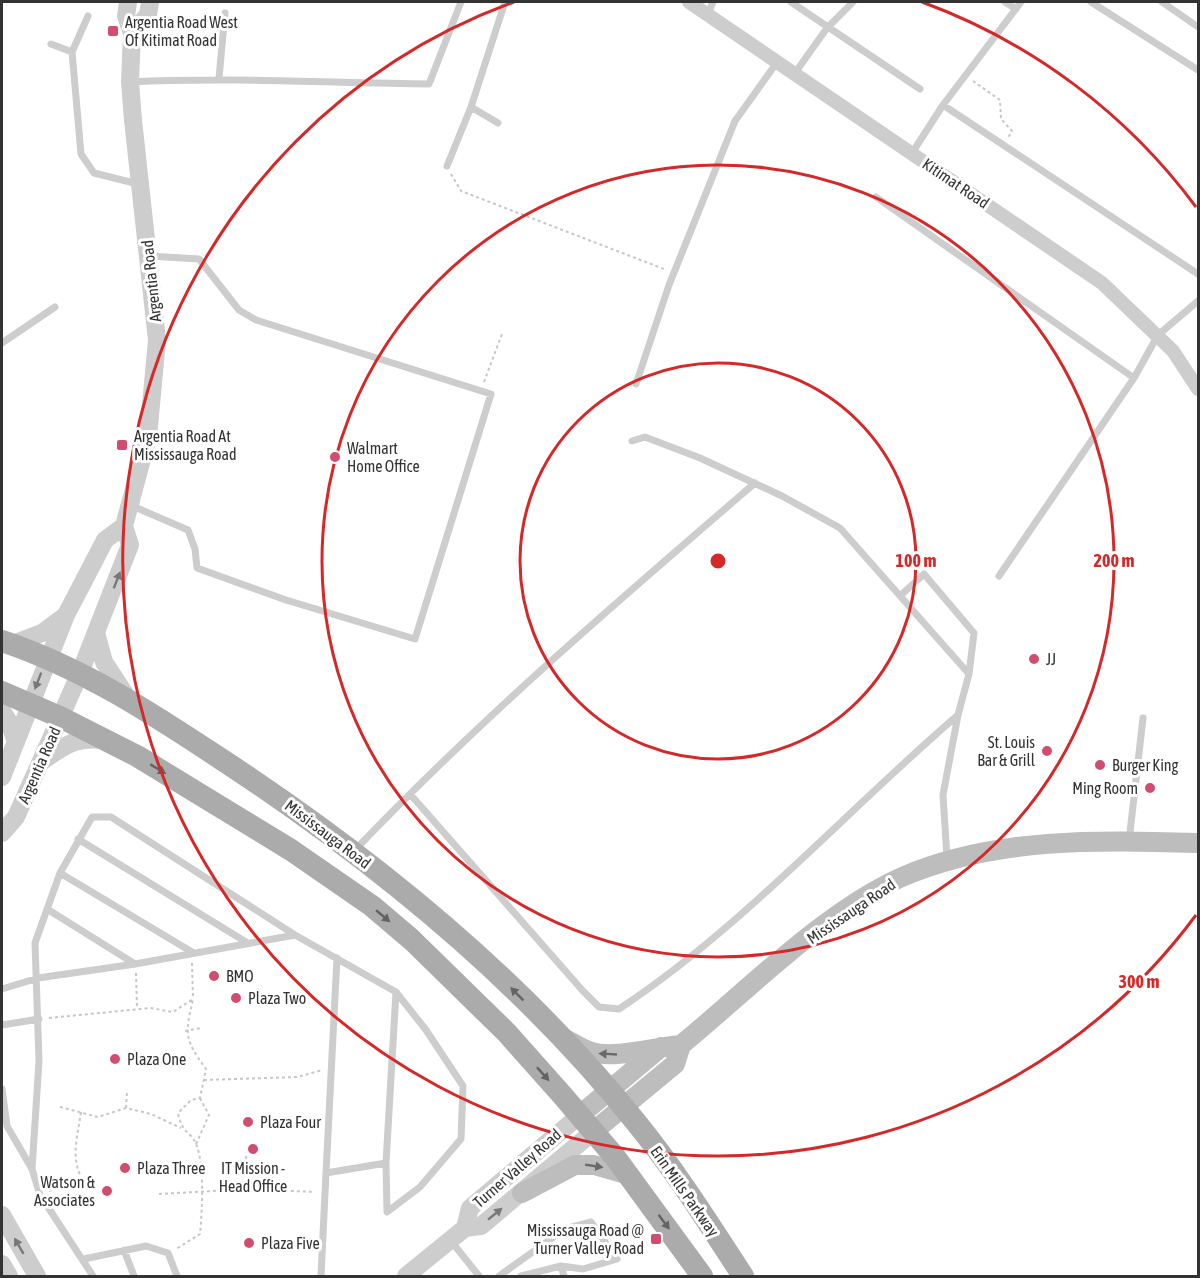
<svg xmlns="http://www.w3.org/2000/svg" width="1200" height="1278" font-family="'Asap Condensed',sans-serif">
	<rect width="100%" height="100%" fill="#fff"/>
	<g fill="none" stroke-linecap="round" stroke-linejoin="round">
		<path stroke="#c7c7c7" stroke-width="2" stroke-dasharray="3 3" stroke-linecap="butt" d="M 973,81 L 1000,100 L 1001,119 L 1012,131 L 1008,138
			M 451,174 L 461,191 L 664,269
			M 484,382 L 502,334
			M 192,963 L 193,999
			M 136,973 L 137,1009
			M 49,1018 L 150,1008 L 173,1012 L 193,999 C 185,1034 184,1039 206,1069 L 200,1098 L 191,1100 L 178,1113 C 182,1134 190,1130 196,1144 C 205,1164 202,1212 200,1234 L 176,1249
			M 185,1031 L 201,1028
			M 204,1080 L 297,1077 L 323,1070
			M 60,1107 L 98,1117 L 126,1108 L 151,1114 L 181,1128
			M 126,1108 L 127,1091
			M 81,1112 C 77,1140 68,1165 89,1188
			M 196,1144 L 209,1115 L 200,1098
			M 246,1156 L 249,1189
			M 49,1191 L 79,1178
			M 159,1194 L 249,1189 L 315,1192"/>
		<path stroke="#cdcdcd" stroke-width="7" d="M 791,2 L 920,89
			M 1005,2 L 1016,9
			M 1091,2 L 1198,70
			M 1162,2 L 1198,27
			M 708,14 L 713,2
			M 88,16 L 72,52 L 81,154 L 94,173 L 138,184
			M 51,44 L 72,52
			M 795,73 L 827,28 L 853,2
			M 219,78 L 225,13
			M 130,82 C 230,77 329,83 429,84 L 461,2
			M 943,105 L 1198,274
			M 471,107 L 498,123
			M 912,153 L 943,105 L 1021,2
			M 447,166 L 471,107 L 505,2
			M 876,197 L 1134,378
			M 2,343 L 55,307
			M 636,384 L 669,285 L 735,121 L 778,61
			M 632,441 L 645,437 L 700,458 L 782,496 L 840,528 L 969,674 L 958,715 L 943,795 L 947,858
			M 130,505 L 188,530 L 195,549 L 197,568 L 286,600 L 415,639 L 491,394 L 256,320 L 239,310 L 199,259 L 149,256
			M 999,576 L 1134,378 L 1158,335 L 1198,301
			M 901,595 L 924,574 L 974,633 L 969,674
			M 410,794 L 583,991 L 599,1007 L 619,1009 C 741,929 846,811 958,715
			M 78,839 L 246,942
			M 1129,841 L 1143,718
			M 355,850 C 480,719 618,601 755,483
			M 60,873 L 192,952
			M 47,909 L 135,964
			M 2,989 L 38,978 L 135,964 L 295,935 L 396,992 L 426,1030 L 463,1086 L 461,1139 L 420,1187 L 387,1212 L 386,1163 L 396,992
			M 2,1025 L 39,1019
			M 2,1089 L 7,1126 L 32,1169 L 40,1195 L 93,1276
			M 32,1169 L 39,1061 L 35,943 L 60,873 L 92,817 L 111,817 L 295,935
			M 326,1173 L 337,958
			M 451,1241 L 479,1276
			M 124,1250 L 134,1276
			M 84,1259 L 146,1246 L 168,1253 L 177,1276
			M 321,1276 L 326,1173 L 386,1163
			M 499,1276 L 565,1229 L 591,1222 L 617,1259 L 583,1269 L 561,1266
			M 521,1276 L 561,1266 L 564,1276"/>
		<path stroke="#cdcdcd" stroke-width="14" d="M 689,2 L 1102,283 L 1173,351 L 1198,389"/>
		<path stroke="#cdcdcd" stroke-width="18" d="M 132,33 L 148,15 L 150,2
			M 96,633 L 104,662 L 127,697
			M 13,644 L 42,633 L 65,616
			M 2,711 L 9,722 L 16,742
			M 41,762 C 64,746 74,737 103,740
			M 2,777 L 66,615 L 105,540 L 124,526 L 148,437 L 157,340 L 133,120 L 130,82 L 132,33 L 126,16 L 128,2
			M 2,833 L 16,817 L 80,673 L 130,545 L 124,526
			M 2,1215 L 37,1276
			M 465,1228 L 470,1208 L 580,1115
			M 2,1264 L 9,1276
			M 406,1276 L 465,1228 L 481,1226 L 594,1131"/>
		<path stroke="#bdbdbd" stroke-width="20" d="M 567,1040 C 575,1044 583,1050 592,1052 C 614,1059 656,1047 681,1045
			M 580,1115 L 661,1047
			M 594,1131 L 675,1064 L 681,1045 C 747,991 824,912 902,877 C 994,837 1100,840 1198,843
			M 522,1193 L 575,1165 L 594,1165 L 629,1175"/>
		<path stroke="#ababab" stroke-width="22" d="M 2,641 C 83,668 153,714 224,761 C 376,861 521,979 635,1121 C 675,1170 709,1224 743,1276
			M 2,692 L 60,717 L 137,756 L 291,850 L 372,906 L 412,940 L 507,1033 L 563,1096 L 615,1157 L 702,1276"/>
	</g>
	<defs><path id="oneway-solid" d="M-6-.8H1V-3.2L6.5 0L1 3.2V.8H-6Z" transform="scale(1.5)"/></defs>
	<g fill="#787878">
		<use href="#oneway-solid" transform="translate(117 580) rotate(-69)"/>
		<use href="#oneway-solid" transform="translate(38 681) rotate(111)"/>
		<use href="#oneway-solid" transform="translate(495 1214) rotate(-39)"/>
		<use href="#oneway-solid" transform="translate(19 1246) rotate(-120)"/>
	</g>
	<g fill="#636363">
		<use href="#oneway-solid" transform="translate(158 769) rotate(31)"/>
		<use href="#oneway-solid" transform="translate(383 916) rotate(40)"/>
		<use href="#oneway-solid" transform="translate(517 994) rotate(-135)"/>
		<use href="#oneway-solid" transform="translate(543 1074) rotate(48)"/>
		<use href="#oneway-solid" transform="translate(664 1222) rotate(53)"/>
	</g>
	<g fill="#6a6a6a">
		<use href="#oneway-solid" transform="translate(608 1054) rotate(-177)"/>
		<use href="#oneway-solid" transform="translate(594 1166) rotate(9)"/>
	</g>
	<g fill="none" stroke="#d62828" stroke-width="3">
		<circle cx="718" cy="561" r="198"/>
		<circle cx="718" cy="561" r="396"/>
		<path d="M1196 915A595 595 0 1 1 514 2M922 2A595 595 0 0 1 1196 207"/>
	</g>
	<g fill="#d14d70" stroke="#fff" stroke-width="2">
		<rect x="107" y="25" width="12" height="12" rx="3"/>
		<rect x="116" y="439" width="12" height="12" rx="3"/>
		<circle cx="335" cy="457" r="6"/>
		<circle cx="1034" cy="659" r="6"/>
		<circle cx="1047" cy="751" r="6"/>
		<circle cx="1100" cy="765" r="6"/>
		<circle cx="1150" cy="788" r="6"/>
		<circle cx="214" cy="976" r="6"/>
		<circle cx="236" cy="998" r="6"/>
		<circle cx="115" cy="1059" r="6"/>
		<circle cx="248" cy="1122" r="6"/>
		<circle cx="253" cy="1149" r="6"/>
		<circle cx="125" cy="1168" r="6"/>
		<circle cx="107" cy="1191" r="6"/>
		<rect x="650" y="1233" width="12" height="12" rx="3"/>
		<circle cx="249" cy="1243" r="6"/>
	</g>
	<g text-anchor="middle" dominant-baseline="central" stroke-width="6" stroke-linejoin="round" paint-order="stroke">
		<g font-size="16" fill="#333" stroke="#fff" text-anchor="start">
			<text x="125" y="22">Argentia Road West<tspan x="125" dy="18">Of Kitimat Road</tspan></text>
			<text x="134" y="436">Argentia Road At<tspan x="134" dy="18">Mississauga Road</tspan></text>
			<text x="347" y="448">Walmart<tspan x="347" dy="18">Home Office</tspan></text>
			<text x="1046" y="659">JJ</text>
			<text x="1035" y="742" text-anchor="end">St. Louis<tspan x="1035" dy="18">Bar &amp; Grill</tspan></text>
			<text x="1112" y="765">Burger King</text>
			<text x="1138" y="788" text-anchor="end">Ming Room</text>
			<text x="226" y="976">BMO</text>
			<text x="248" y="998">Plaza Two</text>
			<text x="127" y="1059">Plaza One</text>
			<text x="260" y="1122">Plaza Four</text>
			<text x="137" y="1168">Plaza Three</text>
			<text x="253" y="1168" text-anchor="middle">IT Mission -<tspan x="253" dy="18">Head Office</tspan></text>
			<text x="95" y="1182" text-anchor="end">Watson &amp;<tspan x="95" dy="18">Associates</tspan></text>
			<text x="644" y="1230" text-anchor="end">Mississauga Road @<tspan x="644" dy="18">Turner Valley Road</tspan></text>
			<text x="261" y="1243">Plaza Five</text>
		</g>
		<g font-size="16" fill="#333" stroke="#fff">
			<text transform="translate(956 183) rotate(34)">Kitimat Road</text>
			<text transform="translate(151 281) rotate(-96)">Argentia Road</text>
			<text transform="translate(39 765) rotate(-66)">Argentia Road</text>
			<text transform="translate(328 834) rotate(37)">Mississauga Road</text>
			<text transform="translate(851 911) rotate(-34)">Mississauga Road</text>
			<text transform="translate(517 1168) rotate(-41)">Turner Valley Road</text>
			<text transform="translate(685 1191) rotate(55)">Erin Mills Parkway</text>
		</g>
	</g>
	<circle cx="718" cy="561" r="9" fill="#d62828" stroke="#fff" stroke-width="3"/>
	<g font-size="18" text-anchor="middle" font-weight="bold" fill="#d62828" stroke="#fff" stroke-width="6" stroke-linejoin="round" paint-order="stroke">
		<text x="916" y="567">100 m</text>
		<text x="1114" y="567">200 m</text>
		<text x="1139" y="988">300 m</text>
	</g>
	<rect width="1200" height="1278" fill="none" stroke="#333333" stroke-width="6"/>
</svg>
